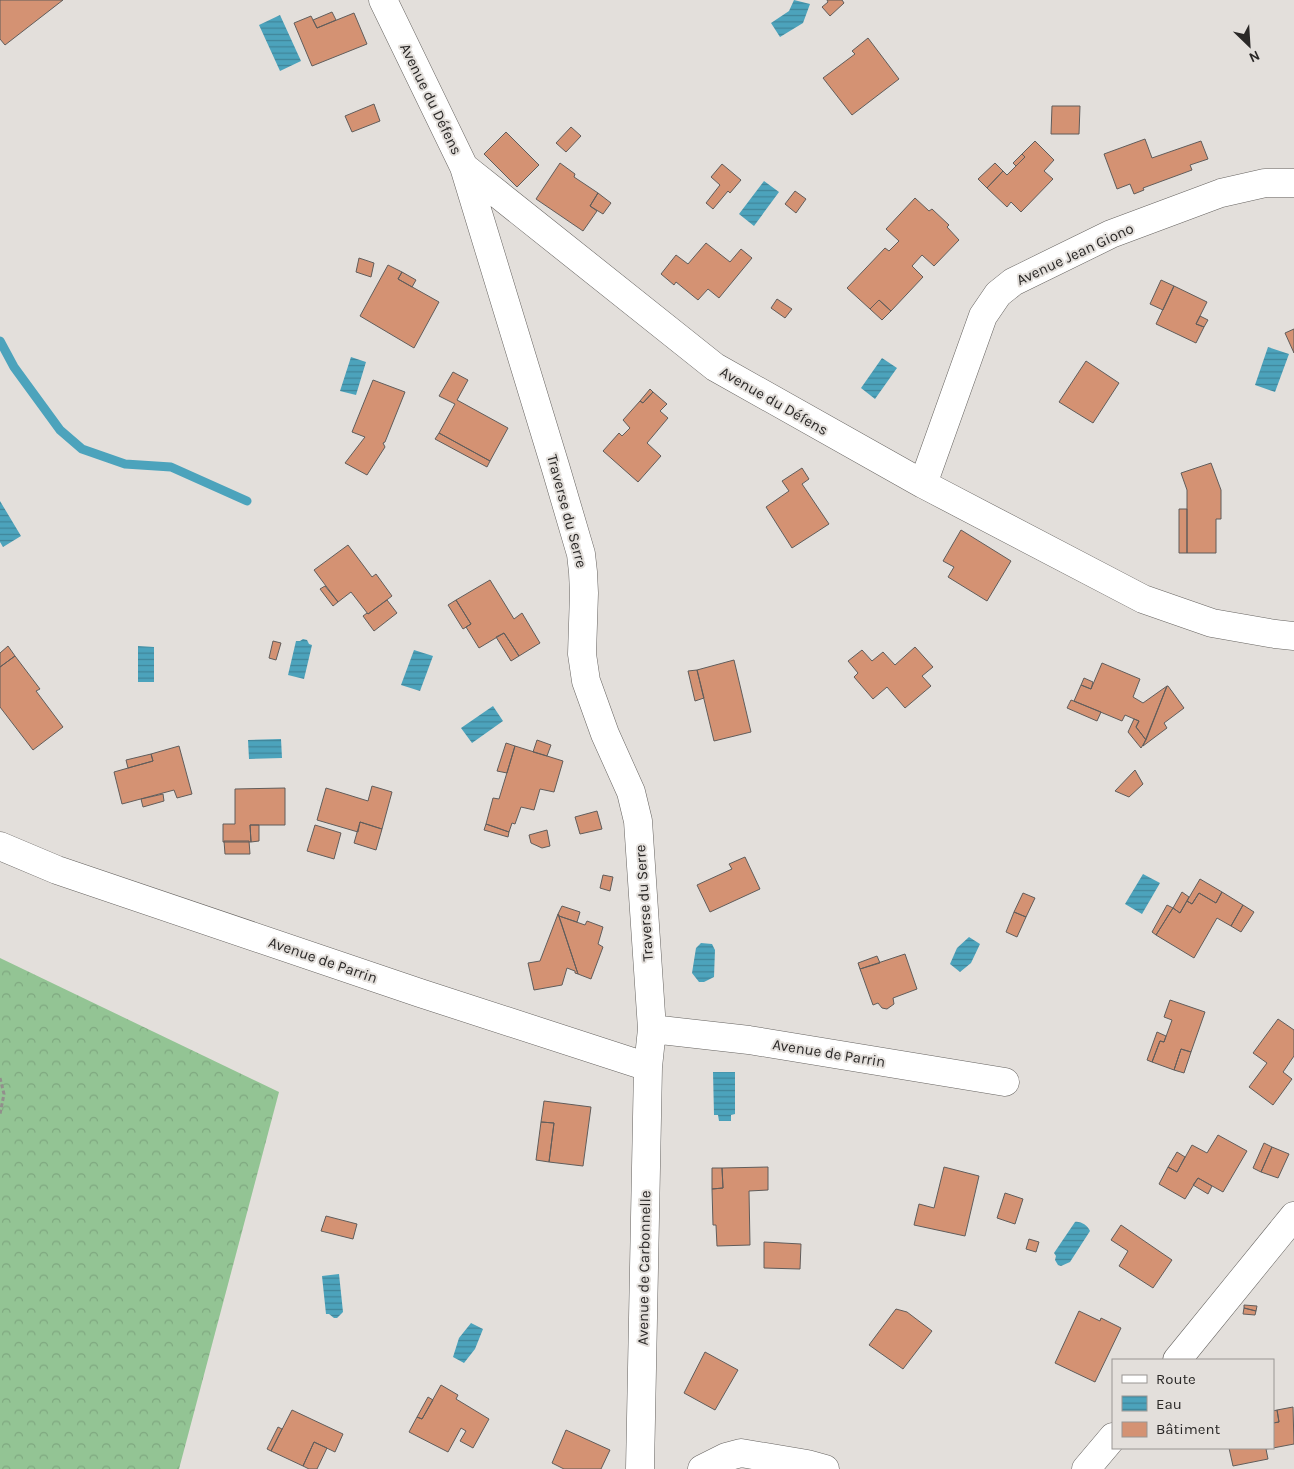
<svg xmlns="http://www.w3.org/2000/svg" width="1294" height="1469" font-family="Karla,sans-serif">
	<defs>
		<pattern id="forest-crowns" width="20" height="18" patternUnits="userSpaceOnUse" patternTransform="scale(1.25)"><rect width="20" height="18" fill="#93c494"/><path d="M2 6a3 3 0 1 1 6 0M12 15a3 3 0 1 1 6 0" fill="none" stroke="#7fa880"/></pattern>
		<pattern id="water-rules" width="6" height="5" patternUnits="userSpaceOnUse" patternTransform="scale(1.25)"><rect width="6" height="5" fill="#4ca3bc"/><path d="M0 2.5h6" fill="none" stroke="#3f8599"/></pattern>
	</defs>
	<rect width="100%" height="100%" fill="#e3dfdb"/>
	<path fill="url(#forest-crowns)" d="M 0,958 L 279,1092 L 179,1469 L 0,1469 Z"/>
	<path fill="url(#water-rules)" d="M 794,0 L 810,4 L 803,23 L 780,37 L 771,23 L 789,11 Z
		M 280,15 L 301,61 L 280,71 L 259,25 Z
		M 764,181 L 779,192 L 754,226 L 739,214 Z
		M 1268,347 L 1289,354 L 1275,392 L 1255,385 Z
		M 351,357 L 366,362 L 356,395 L 340,391 Z
		M 882,358 L 897,368 L 875,399 L 861,388 Z
		M 0,501 L 21,536 L 3,547 L 0,542 Z
		M 303,639 L 307,640 L 309,644 L 312,645 L 304,679 L 288,675 L 296,641 L 300,641 Z
		M 138,646 L 154,647 L 154,682 L 138,682 Z
		M 414,650 L 433,656 L 420,691 L 401,685 Z
		M 493,706 L 503,721 L 472,743 L 461,728 Z
		M 281,739 L 282,758 L 249,759 L 248,740 Z
		M 1143,874 L 1160,883 L 1142,914 L 1125,904 Z
		M 969,937 L 980,944 L 971,963 L 960,972 L 950,964 L 957,948 Z
		M 701,943 L 712,944 L 715,950 L 714,977 L 704,982 L 699,982 L 692,973 L 696,948 Z
		M 713,1072 L 735,1072 L 735,1114 L 731,1115 L 731,1121 L 719,1121 L 718,1115 L 714,1115 Z
		M 1075,1222 C 1081,1221 1088,1226 1090,1231 L 1070,1262 L 1061,1266 L 1058,1265 L 1055,1260 L 1056,1256 L 1054,1253 Z
		M 339,1274 L 343,1312 L 337,1318 L 334,1318 L 329,1314 L 326,1314 L 322,1276 Z
		M 471,1323 L 483,1329 L 475,1349 L 464,1363 L 453,1357 L 459,1338 Z"/>
	<g fill="none" stroke-linecap="round" stroke-linejoin="round">
		<path stroke="#4ca3bc" stroke-width="9" d="M 0,341 L 14,367 L 60,430 L 82,449 L 125,464 L 171,467 L 247,501"/>
	</g>
	<path fill="#d49273" stroke="#615d5b" d="M 0,0 L 63,0 L 5,45 L 0,39 Z
		M 827,0 L 842,0 L 844,3 L 830,16 L 822,7 L 828,2 Z
		M 332,12 L 336,20 L 317,28 L 313,20 Z
		M 354,13 L 367,44 L 312,66 L 294,23 L 311,16 L 317,28 Z
		M 868,38 L 899,79 L 852,115 L 823,78 L 855,54 L 852,51 Z
		M 374,104 L 380,121 L 352,132 L 345,116 Z
		M 1052,106 L 1080,106 L 1079,134 L 1051,134 Z
		M 571,127 L 581,136 L 566,152 L 556,143 Z
		M 506,132 L 539,165 L 517,187 L 484,154 Z
		M 1145,139 L 1152,158 L 1201,141 L 1208,159 L 1190,165 L 1192,170 L 1143,188 L 1144,190 L 1134,194 L 1130,184 L 1117,189 L 1104,154 Z
		M 1035,141 L 1054,160 L 1044,171 L 1053,179 L 1021,212 L 1011,202 L 1007,207 L 987,188 L 1003,171 L 1007,175 L 1025,157 L 1022,154 Z
		M 1022,154 L 1025,157 L 1016,166 L 1013,163 Z
		M 560,163 L 575,174 L 574,177 L 598,193 L 590,206 L 597,211 L 583,231 L 536,199 Z
		M 995,163 L 1003,171 L 987,188 L 978,179 Z
		M 722,164 L 741,180 L 730,193 L 728,191 L 713,209 L 706,203 L 720,185 L 711,177 Z
		M 795,191 L 806,199 L 796,213 L 785,204 Z
		M 598,193 L 611,203 L 603,214 L 590,206 Z
		M 915,198 L 929,211 L 932,209 L 949,225 L 947,227 L 959,240 L 934,266 L 922,255 L 912,266 L 923,277 L 891,311 L 879,300 L 870,309 L 847,288 L 885,248 L 889,251 L 899,241 L 886,229 Z
		M 706,243 L 730,262 L 741,249 L 752,258 L 719,298 L 708,289 L 698,300 L 676,282 L 674,285 L 661,274 L 676,255 L 688,264 Z
		M 359,258 L 374,263 L 371,277 L 356,272 Z
		M 388,265 L 402,272 L 398,279 L 439,302 L 414,348 L 360,316 Z
		M 402,272 L 416,280 L 412,287 L 398,279 Z
		M 1161,280 L 1174,286 L 1163,310 L 1150,304 Z
		M 1174,286 L 1207,302 L 1196,324 L 1204,327 L 1196,343 L 1156,324 Z
		M 777,299 L 792,309 L 785,318 L 771,308 Z
		M 879,300 L 891,311 L 882,320 L 870,309 Z
		M 1200,316 L 1208,320 L 1204,327 L 1196,324 Z
		M 1294,329 L 1294,353 L 1285,333 Z
		M 1086,361 L 1119,383 L 1093,423 L 1059,402 Z
		M 453,372 L 468,380 L 457,400 L 508,428 L 490,461 L 439,433 L 455,404 L 439,396 Z
		M 373,380 L 405,392 L 385,442 L 383,443 L 385,447 L 367,475 L 345,463 L 365,437 L 352,432 Z
		M 650,389 L 653,392 L 643,403 L 640,401 Z
		M 653,392 L 667,404 L 660,411 L 668,418 L 647,443 L 661,456 L 638,482 L 603,451 L 619,433 L 622,436 L 630,428 L 623,420 L 640,401 L 643,403 Z
		M 439,433 L 490,461 L 487,467 L 435,439 Z
		M 1211,463 L 1221,490 L 1221,519 L 1216,519 L 1216,553 L 1187,553 L 1187,490 L 1181,473 Z
		M 802,468 L 809,479 L 802,484 L 829,524 L 792,548 L 766,507 L 789,491 L 782,481 Z
		M 1179,509 L 1187,509 L 1187,553 L 1179,553 Z
		M 961,530 L 1011,561 L 987,601 L 948,577 L 954,567 L 943,561 Z
		M 348,545 L 372,577 L 376,574 L 392,596 L 368,614 L 351,592 L 338,602 L 314,570 Z
		M 490,580 L 514,619 L 522,613 L 540,643 L 519,656 L 504,633 L 479,648 L 466,627 L 471,624 L 456,600 Z
		M 325,586 L 338,602 L 333,606 L 320,589 Z
		M 387,600 L 397,613 L 374,631 L 363,616 L 367,613 L 368,614 Z
		M 456,600 L 471,624 L 463,629 L 448,605 Z
		M 504,633 L 519,656 L 511,661 L 496,637 Z
		M 273,641 L 281,643 L 276,660 L 269,658 Z
		M 8,646 L 15,656 L 0,667 L 0,653 Z
		M 915,647 L 933,667 L 922,676 L 931,686 L 905,708 L 887,687 L 873,699 L 854,677 L 858,673 L 848,661 L 862,650 L 872,661 L 883,652 L 895,665 Z
		M 15,656 L 40,689 L 36,691 L 63,727 L 33,750 L 0,707 L 0,667 Z
		M 734,660 L 751,732 L 714,741 L 697,670 Z
		M 1102,663 L 1140,679 L 1133,697 L 1143,703 L 1167,686 L 1146,740 L 1136,727 L 1139,721 L 1125,715 L 1122,721 L 1074,701 L 1081,685 L 1091,689 Z
		M 697,670 L 704,698 L 695,701 L 688,671 Z
		M 1084,678 L 1093,682 L 1091,689 L 1081,685 Z
		M 1167,686 L 1168,686 L 1184,708 L 1164,723 L 1167,728 L 1143,746 Z
		M 1071,700 L 1101,712 L 1097,721 L 1067,708 Z
		M 1134,719 L 1139,721 L 1136,727 L 1146,740 L 1141,748 L 1128,732 Z
		M 537,740 L 551,745 L 547,756 L 533,752 Z
		M 506,743 L 515,746 L 507,773 L 497,771 Z
		M 179,746 L 192,794 L 177,798 L 174,790 L 122,804 L 114,772 L 153,761 L 151,754 Z
		M 515,746 L 563,761 L 554,792 L 540,789 L 534,810 L 521,807 L 515,824 L 512,823 L 509,832 L 486,824 L 493,798 L 499,799 Z
		M 151,754 L 153,761 L 128,768 L 126,760 Z
		M 1135,770 L 1143,784 L 1129,797 L 1115,791 Z
		M 372,786 L 392,792 L 382,829 L 360,822 L 358,832 L 317,820 L 326,788 L 368,801 Z
		M 285,788 L 285,825 L 250,825 L 251,842 L 223,842 L 223,824 L 235,824 L 235,789 Z
		M 163,794 L 164,801 L 143,807 L 141,799 Z
		M 597,811 L 602,829 L 580,834 L 575,817 Z
		M 360,822 L 382,829 L 376,850 L 354,843 Z
		M 486,824 L 509,832 L 508,837 L 484,830 Z
		M 250,825 L 259,825 L 259,841 L 251,842 Z
		M 315,825 L 341,833 L 334,859 L 307,851 Z
		M 547,830 L 550,846 L 542,848 L 531,843 L 529,835 Z
		M 224,841 L 249,841 L 250,854 L 225,854 Z
		M 745,857 L 760,889 L 710,912 L 697,885 L 732,869 L 729,864 Z
		M 603,875 L 613,877 L 610,891 L 600,888 Z
		M 1200,879 L 1222,892 L 1216,903 L 1199,893 L 1192,904 L 1187,901 Z
		M 1182,892 L 1189,897 L 1180,913 L 1173,908 Z
		M 1222,892 L 1243,905 L 1231,926 L 1217,918 L 1194,958 L 1156,935 L 1173,908 L 1180,913 L 1187,901 L 1192,904 L 1199,893 L 1216,903 Z
		M 1023,893 L 1035,898 L 1026,917 L 1014,912 Z
		M 1167,905 L 1173,908 L 1156,935 L 1152,932 Z
		M 1243,905 L 1254,912 L 1241,932 L 1231,926 Z
		M 562,906 L 580,912 L 577,922 L 559,916 L 558,914 Z
		M 1014,912 L 1026,917 L 1017,937 L 1006,932 Z
		M 558,914 L 578,974 L 575,973 L 575,971 L 567,968 L 562,985 L 534,990 L 528,963 L 540,961 Z
		M 559,916 L 585,925 L 587,921 L 603,927 L 598,944 L 603,947 L 591,979 L 578,974 Z
		M 905,954 L 917,989 L 893,998 L 894,1004 L 887,1009 L 882,1008 L 878,1003 L 873,1005 L 860,969 Z
		M 877,956 L 880,963 L 860,969 L 858,963 Z
		M 1170,1000 L 1205,1012 L 1191,1052 L 1181,1049 L 1174,1070 L 1152,1062 L 1160,1041 L 1164,1042 L 1172,1020 L 1164,1017 Z
		M 1278,1019 L 1294,1030 L 1294,1056 L 1283,1072 L 1292,1079 L 1273,1105 L 1249,1087 L 1267,1063 L 1253,1053 Z
		M 1157,1032 L 1166,1036 L 1164,1042 L 1160,1041 L 1152,1062 L 1147,1060 Z
		M 1181,1049 L 1191,1052 L 1184,1073 L 1174,1070 Z
		M 544,1101 L 591,1107 L 583,1166 L 549,1162 L 554,1123 L 541,1122 Z
		M 541,1122 L 554,1123 L 549,1162 L 536,1160 Z
		M 1218,1135 L 1247,1151 L 1223,1192 L 1198,1178 L 1185,1199 L 1159,1184 L 1168,1167 L 1177,1172 L 1192,1145 L 1207,1153 Z
		M 1264,1143 L 1272,1147 L 1261,1172 L 1253,1168 Z
		M 1272,1147 L 1289,1154 L 1278,1178 L 1261,1172 Z
		M 1177,1152 L 1185,1157 L 1177,1172 L 1168,1167 Z
		M 768,1167 L 768,1190 L 749,1191 L 750,1245 L 717,1246 L 716,1225 L 713,1225 L 712,1189 L 723,1188 L 722,1168 Z
		M 944,1167 L 979,1176 L 965,1236 L 914,1225 L 919,1204 L 934,1208 Z
		M 712,1168 L 722,1168 L 723,1188 L 712,1189 Z
		M 1198,1178 L 1212,1186 L 1208,1194 L 1193,1185 Z
		M 1005,1193 L 1023,1199 L 1015,1224 L 997,1218 Z
		M 326,1216 L 357,1224 L 353,1239 L 321,1231 Z
		M 1121,1225 L 1172,1260 L 1153,1288 L 1119,1266 L 1128,1251 L 1111,1240 Z
		M 1029,1239 L 1039,1242 L 1036,1252 L 1026,1249 Z
		M 764,1242 L 801,1244 L 800,1269 L 764,1268 Z
		M 1244,1305 L 1257,1306 L 1256,1311 L 1244,1308 Z
		M 1244,1308 L 1256,1311 L 1255,1315 L 1243,1314 Z
		M 896,1309 L 907,1312 L 932,1331 L 903,1369 L 869,1345 Z
		M 1079,1311 L 1100,1321 L 1101,1318 L 1121,1328 L 1095,1382 L 1055,1363 Z
		M 705,1352 L 738,1370 L 715,1410 L 684,1393 Z
		M 441,1385 L 458,1395 L 456,1399 L 489,1419 L 473,1448 L 460,1441 L 466,1431 L 461,1428 L 448,1452 L 409,1432 L 417,1417 L 422,1419 Z
		M 428,1397 L 433,1400 L 422,1419 L 417,1417 Z
		M 1293,1407 L 1294,1444 L 1273,1448 L 1273,1423 L 1279,1422 L 1277,1410 Z
		M 292,1410 L 343,1434 L 335,1452 L 314,1442 L 303,1466 L 271,1451 Z
		M 1277,1410 L 1279,1422 L 1273,1423 L 1273,1411 Z
		M 278,1427 L 282,1429 L 271,1451 L 267,1449 Z
		M 566,1430 L 610,1450 L 601,1469 L 564,1469 L 552,1463 Z
		M 314,1442 L 327,1448 L 317,1469 L 309,1469 L 303,1466 Z
		M 1229,1448 L 1272,1448 L 1266,1449 L 1268,1459 L 1233,1466 Z"/>
	<g fill="none" stroke-linecap="round" stroke-linejoin="round">
		<g stroke="#666360" stroke-width="29">
			<path id="street" d="M 383,0 L 464,167 L 715,367 L 923,484 L 1143,599 L 1212,623 L 1275,634 L 1294,636
				M 464,167 L 556,469 L 581,554 L 583,572 L 584,593 L 582,654 L 586,681 L 605,734 L 631,792 L 638,821 L 652,1029 L 648,1067 L 640,1469
				M 923,484 L 983,316 L 998,294 L 1013,282 L 1111,234 L 1221,193 L 1265,183 L 1294,183
				M 0,846 L 57,870 L 420,993 L 648,1067
				M 652,1029 L 749,1040 L 1005,1082
				M 1177,1360 L 1294,1216
				M 702,1469 L 726,1457 L 741,1453 L 807,1464 L 825,1469
				M 1086,1469 L 1113,1437"/>
		</g>
		<path stroke="#928f8c" stroke-width="3" stroke-dasharray="4 2.5" stroke-linecap="butt" d="M 0,1078 L 4,1094 L 0,1114"/>
		<use href="#street" stroke="#fff" stroke-width="28"/>
	</g>
	<g text-anchor="middle" dominant-baseline="central" stroke-width="4" stroke-linejoin="round" paint-order="stroke">
		<g font-size="15" fill="#2a2827" stroke="#e3dfdb">
			<text transform="translate(431 99) rotate(64)">Avenue du Défens</text>
			<text transform="translate(1075 254) rotate(-25)">Avenue Jean Giono</text>
			<text transform="translate(774 401) rotate(30)">Avenue du Défens</text>
			<text transform="translate(567 511) rotate(75)">Traverse du Serre</text>
			<text transform="translate(644 903) rotate(-94)">Traverse du Serre</text>
			<text transform="translate(323 960) rotate(19)">Avenue de Parrin</text>
			<text transform="translate(829 1053) rotate(9)">Avenue de Parrin</text>
			<text transform="translate(644 1268) rotate(-89)">Avenue de Carbonnelle</text>
		</g>
	</g>
	<rect x="1112" y="1359" width="162" height="90" fill="#e3dfdb" stroke="#999693"/>
	<rect x="1122" y="1375" width="25" height="8" fill="#ffffff" stroke="#999693"/>
	<text x="1156" y="1384" font-size="15" fill="#2a2827">Route</text>
	<rect x="1122" y="1396" width="25" height="15" fill="url(#water-rules)" stroke="#999693"/>
	<text x="1156" y="1409" font-size="15" fill="#2a2827">Eau</text>
	<rect x="1122" y="1422" width="25" height="15" fill="#d49273" stroke="#999693"/>
	<text x="1156" y="1434" font-size="15" fill="#2a2827">Bâtiment</text>
	<g transform="translate(1249 45) rotate(155)" stroke="#e3dfdb" stroke-width="4" paint-order="stroke">
	<path d="M0-4L9 19L0 12L-9 19Z" fill="#2a2827"/>
	<text y="-8" font-size="14" font-weight="bold" text-anchor="middle" fill="#2a2827">N</text>
	</g>
</svg>
